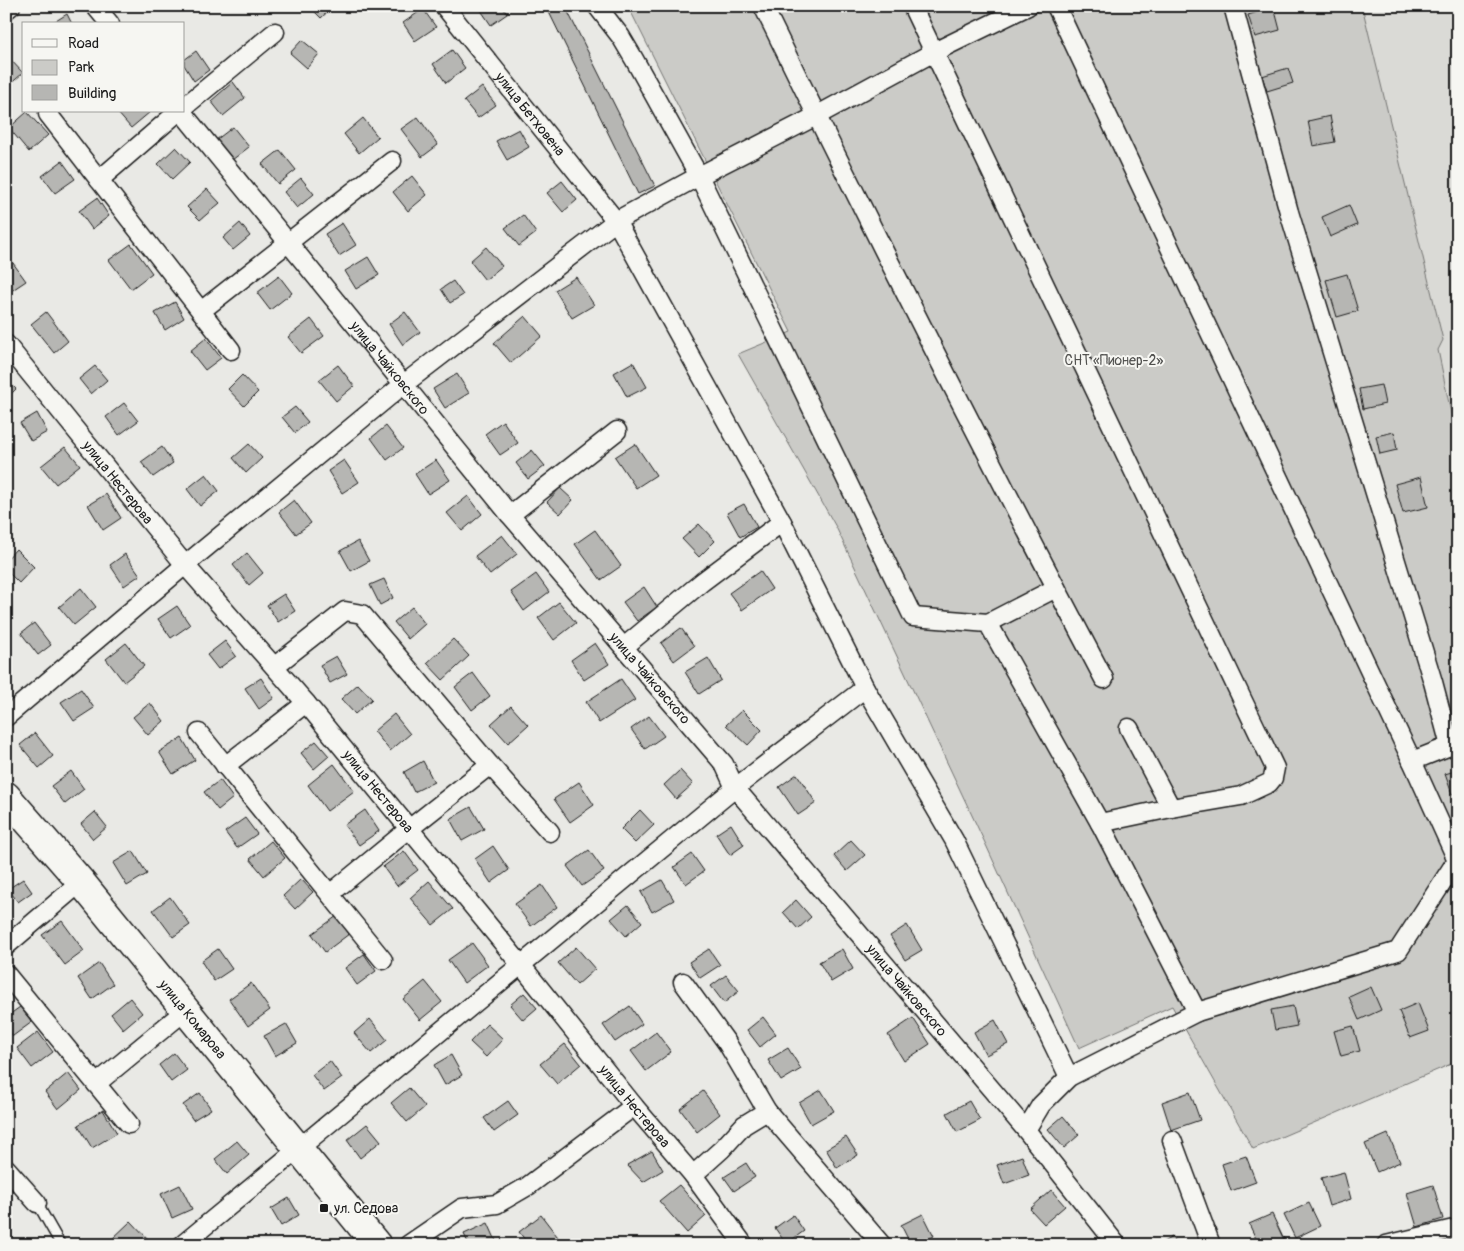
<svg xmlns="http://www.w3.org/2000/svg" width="1464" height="1251" font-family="Pangolin,sans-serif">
	<rect width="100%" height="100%" fill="#e9e9e5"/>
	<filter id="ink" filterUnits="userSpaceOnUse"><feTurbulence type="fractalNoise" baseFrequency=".02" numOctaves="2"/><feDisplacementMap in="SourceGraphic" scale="10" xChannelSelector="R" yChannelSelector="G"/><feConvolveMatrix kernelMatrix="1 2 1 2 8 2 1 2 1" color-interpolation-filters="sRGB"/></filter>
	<g filter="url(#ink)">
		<path fill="#dadad6" d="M 1362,6 L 1458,6 L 1458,422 L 1452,418 Z"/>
		<path fill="#cbcbc7" stroke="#747472" d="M 628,6 L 1362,6 L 1443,340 L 1438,350 L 1452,418 L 1458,422 L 1458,1061 L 1253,1149 L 1172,1006 L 1079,1048 L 986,845 L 836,527 L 738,354 L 791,332 Z"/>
		<path fill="#b6b6b3" stroke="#1c1c1c" d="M 309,6 L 334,6 L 321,18 Z
			M 478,6 L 502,6 L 507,14 L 491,25 Z
			M 546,6 L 565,6 L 655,186 L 638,194 Z
			M 1274,7 L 1280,30 L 1255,37 L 1248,15 Z
			M 423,9 L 436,27 L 415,41 L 403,23 Z
			M 67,14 L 72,24 L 51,24 Z
			M 302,40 L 319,54 L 307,68 L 290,53 Z
			M 452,50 L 465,68 L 446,83 L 433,64 Z
			M 196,51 L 209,70 L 194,81 L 184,65 L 184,60 Z
			M 9,58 L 23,73 L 8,86 L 6,84 L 6,60 Z
			M 1288,68 L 1293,83 L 1267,91 L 1262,76 Z
			M 233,82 L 245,98 L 223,116 L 211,101 Z
			M 482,87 L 496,105 L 478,118 L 464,101 Z
			M 149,111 L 150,112 L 131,128 L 117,112 Z
			M 27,112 L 48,135 L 29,152 L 9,128 Z
			M 1330,116 L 1335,142 L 1313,146 L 1308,121 Z
			M 418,117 L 438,145 L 422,157 L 401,129 Z
			M 363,118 L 378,137 L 359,153 L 344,134 Z
			M 233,127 L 249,147 L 232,160 L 216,140 Z
			M 519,129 L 529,147 L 507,160 L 496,141 Z
			M 176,147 L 190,162 L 172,179 L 158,164 Z
			M 280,150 L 296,170 L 278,184 L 262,164 Z
			M 62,161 L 75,179 L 55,193 L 42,176 Z
			M 412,176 L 427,195 L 408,211 L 393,192 Z
			M 301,178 L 314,194 L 297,208 L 284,192 Z
			M 562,181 L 577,200 L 563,212 L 547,193 Z
			M 207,189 L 220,203 L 200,220 L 187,207 Z
			M 97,198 L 109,216 L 92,229 L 79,211 Z
			M 1349,205 L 1357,225 L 1330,237 L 1322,217 Z
			M 523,215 L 536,233 L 519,246 L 505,228 Z
			M 240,223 L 250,236 L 233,250 L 223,238 Z
			M 342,223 L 356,245 L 339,256 L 325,234 Z
			M 131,244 L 152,273 L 131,289 L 109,260 Z
			M 486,247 L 502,266 L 485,280 L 470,261 Z
			M 368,257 L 379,275 L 356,289 L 345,271 Z
			M 13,263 L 26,281 L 8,293 L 6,291 L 6,268 Z
			M 1347,274 L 1358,311 L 1337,317 L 1326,280 Z
			M 279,276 L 292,293 L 270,310 L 257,293 Z
			M 576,277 L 594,305 L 572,318 L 555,290 Z
			M 453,281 L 463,295 L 450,303 L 441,289 Z
			M 175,302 L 184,318 L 165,330 L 155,313 Z
			M 46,312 L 68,341 L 54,353 L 31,324 Z
			M 405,312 L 420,332 L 403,345 L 389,324 Z
			M 525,316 L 542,336 L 511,363 L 494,343 Z
			M 311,319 L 324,336 L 301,353 L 288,337 Z
			M 206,338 L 221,358 L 205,370 L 190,351 Z
			M 633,362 L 647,387 L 627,397 L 614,373 Z
			M 338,365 L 354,386 L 336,401 L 319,380 Z
			M 95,366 L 107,380 L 91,394 L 79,379 Z
			M 457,374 L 469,393 L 445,408 L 433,389 Z
			M 242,375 L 258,392 L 244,406 L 228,389 Z
			M 6,379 L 16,389 L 6,399 Z
			M 1381,385 L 1385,404 L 1363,409 L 1359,389 Z
			M 124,403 L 138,421 L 119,435 L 106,417 Z
			M 295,407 L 308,422 L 295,433 L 282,417 Z
			M 37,413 L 47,432 L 31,441 L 20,423 Z
			M 503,421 L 518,443 L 500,455 L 485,434 Z
			M 386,426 L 403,448 L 387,460 L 371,438 Z
			M 1394,432 L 1397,450 L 1380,454 L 1376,436 Z
			M 249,444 L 262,458 L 246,473 L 233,458 Z
			M 635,444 L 656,475 L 636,488 L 615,457 Z
			M 65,447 L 80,465 L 56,484 L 41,466 Z
			M 162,447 L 173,463 L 153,477 L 141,462 Z
			M 532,450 L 545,466 L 528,479 L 516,463 Z
			M 344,460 L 359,482 L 342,493 L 328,471 Z
			M 436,460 L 450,480 L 428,494 L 415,474 Z
			M 206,474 L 219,491 L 200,506 L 187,489 Z
			M 1421,477 L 1428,507 L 1403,513 L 1395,484 Z
			M 560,488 L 573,500 L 560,514 L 547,502 Z
			M 106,494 L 121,518 L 103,530 L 88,505 Z
			M 468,496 L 482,514 L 462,531 L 447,513 Z
			M 294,500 L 311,523 L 296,534 L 279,512 Z
			M 744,504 L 757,527 L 740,537 L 727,513 Z
			M 699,524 L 715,541 L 699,557 L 682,539 Z
			M 595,530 L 621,566 L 601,580 L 575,544 Z
			M 502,535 L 517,554 L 490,575 L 475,556 Z
			M 358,541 L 369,561 L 351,571 L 340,551 Z
			M 16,549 L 34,567 L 19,583 L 6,570 L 6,560 Z
			M 247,553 L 263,573 L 249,585 L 233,565 Z
			M 125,554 L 140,575 L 124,586 L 110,565 Z
			M 760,571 L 772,589 L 742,610 L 729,593 Z
			M 536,574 L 549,592 L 524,611 L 511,592 Z
			M 384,579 L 393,598 L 380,605 L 370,585 Z
			M 644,587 L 657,607 L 637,621 L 623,602 Z
			M 81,588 L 96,607 L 74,625 L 59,607 Z
			M 284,594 L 295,611 L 278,622 L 267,605 Z
			M 559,602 L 576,623 L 554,640 L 538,618 Z
			M 177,606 L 190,625 L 171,638 L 158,619 Z
			M 412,607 L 425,624 L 408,639 L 394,622 Z
			M 34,623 L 51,645 L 38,655 L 21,633 Z
			M 681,628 L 694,646 L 674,661 L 661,643 Z
			M 453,639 L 469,656 L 443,680 L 427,663 Z
			M 225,641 L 236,656 L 218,669 L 207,655 Z
			M 126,643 L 144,666 L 124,682 L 106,659 Z
			M 595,643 L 609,664 L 584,680 L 571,660 Z
			M 336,656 L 347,674 L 330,683 L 320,665 Z
			M 708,658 L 721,680 L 699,694 L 685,672 Z
			M 473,673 L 490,696 L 472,710 L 455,687 Z
			M 261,678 L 274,698 L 259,709 L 245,688 Z
			M 621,679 L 635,700 L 599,723 L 586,702 Z
			M 358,684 L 372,699 L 355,714 L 341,699 Z
			M 81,689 L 94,708 L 74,721 L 61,702 Z
			M 150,703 L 164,721 L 148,735 L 133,717 Z
			M 511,706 L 528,725 L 508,743 L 491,724 Z
			M 742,710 L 762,730 L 748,745 L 726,725 Z
			M 394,714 L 410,734 L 390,751 L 374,731 Z
			M 649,716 L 664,736 L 645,749 L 631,729 Z
			M 35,733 L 53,756 L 39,768 L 20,745 Z
			M 182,738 L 195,760 L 173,774 L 159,752 Z
			M 316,741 L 329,756 L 314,769 L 301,753 Z
			M 423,761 L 434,782 L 414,792 L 404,772 Z
			M 334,764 L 354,791 L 327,811 L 308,785 Z
			M 680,770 L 693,784 L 676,799 L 664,785 Z
			M 1458,770 L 1458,792 L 1452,794 L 1445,774 Z
			M 71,771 L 84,789 L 65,804 L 51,786 Z
			M 797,774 L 816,803 L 798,815 L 779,787 Z
			M 220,780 L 233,798 L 218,810 L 204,792 Z
			M 579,782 L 594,805 L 570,822 L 554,799 Z
			M 471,807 L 484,829 L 462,841 L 450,819 Z
			M 365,810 L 379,831 L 359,845 L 344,825 Z
			M 640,810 L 654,825 L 635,843 L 621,829 Z
			M 95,812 L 107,827 L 93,839 L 81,824 Z
			M 245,818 L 257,834 L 237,848 L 225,832 Z
			M 731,824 L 744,845 L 730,855 L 716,834 Z
			M 851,840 L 865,855 L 847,871 L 834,856 Z
			M 271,841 L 285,858 L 264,876 L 250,859 Z
			M 493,846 L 509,870 L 491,883 L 475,859 Z
			M 589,850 L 604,871 L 582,886 L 567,866 Z
			M 133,851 L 147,874 L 127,886 L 113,863 Z
			M 404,851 L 418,870 L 397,886 L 383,867 Z
			M 692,854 L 704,871 L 686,884 L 674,867 Z
			M 23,879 L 32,892 L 18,902 L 8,889 Z
			M 301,879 L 313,892 L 295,909 L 283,896 Z
			M 662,880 L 674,900 L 652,912 L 641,892 Z
			M 429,881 L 453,909 L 433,925 L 410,898 Z
			M 542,885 L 557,907 L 531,926 L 515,904 Z
			M 170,897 L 190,925 L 173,937 L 153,910 Z
			M 796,900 L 811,917 L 798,929 L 783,912 Z
			M 628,905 L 642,922 L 626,936 L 611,919 Z
			M 337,916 L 349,934 L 325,952 L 312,934 Z
			M 62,921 L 84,951 L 65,965 L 42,935 Z
			M 907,925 L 922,950 L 905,960 L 890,936 Z
			M 472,943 L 488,965 L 464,983 L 448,960 Z
			M 576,947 L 595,969 L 577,985 L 558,963 Z
			M 218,949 L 232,969 L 214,981 L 201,961 Z
			M 709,949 L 720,965 L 700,978 L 689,962 Z
			M 842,949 L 853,969 L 831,982 L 819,962 Z
			M 364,954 L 376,971 L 357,985 L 345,968 Z
			M 99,963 L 113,984 L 92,999 L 78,978 Z
			M 726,975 L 739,991 L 724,1003 L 711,986 Z
			M 425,981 L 442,1002 L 420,1020 L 403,999 Z
			M 251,983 L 270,1010 L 248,1026 L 229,999 Z
			M 1371,987 L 1381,1010 L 1359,1020 L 1349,997 Z
			M 524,993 L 537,1008 L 523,1020 L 510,1005 Z
			M 130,998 L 142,1013 L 123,1029 L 111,1014 Z
			M 1418,1003 L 1429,1031 L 1410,1038 L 1399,1011 Z
			M 630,1006 L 642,1024 L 615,1042 L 603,1025 Z
			M 1293,1006 L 1297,1026 L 1275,1030 L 1271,1010 Z
			M 20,1007 L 32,1022 L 13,1036 L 6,1027 L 6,1017 Z
			M 763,1017 L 776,1034 L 760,1047 L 747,1030 Z
			M 913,1018 L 930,1044 L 904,1061 L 888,1035 Z
			M 370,1019 L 387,1040 L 371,1053 L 354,1033 Z
			M 995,1020 L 1008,1044 L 986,1055 L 974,1032 Z
			M 286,1024 L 297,1043 L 275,1056 L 264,1036 Z
			M 487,1024 L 503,1039 L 486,1057 L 470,1042 Z
			M 1353,1026 L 1360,1051 L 1341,1056 L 1334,1031 Z
			M 38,1032 L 53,1052 L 32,1068 L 17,1048 Z
			M 656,1032 L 671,1052 L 646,1071 L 631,1051 Z
			M 565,1044 L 581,1064 L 557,1084 L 540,1064 Z
			M 788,1048 L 801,1069 L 781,1081 L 768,1060 Z
			M 174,1053 L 187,1070 L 171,1082 L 159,1065 Z
			M 451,1055 L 462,1075 L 445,1085 L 434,1065 Z
			M 330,1061 L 342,1078 L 324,1091 L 312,1075 Z
			M 68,1073 L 81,1090 L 58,1109 L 45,1092 Z
			M 409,1088 L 425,1107 L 407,1122 L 391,1103 Z
			M 821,1090 L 834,1111 L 811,1124 L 799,1103 Z
			M 703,1091 L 720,1114 L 697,1132 L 680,1109 Z
			M 1190,1092 L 1200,1120 L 1171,1130 L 1162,1102 Z
			M 200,1093 L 211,1109 L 193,1120 L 183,1105 Z
			M 508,1101 L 518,1115 L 494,1132 L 484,1118 Z
			M 969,1101 L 980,1120 L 957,1132 L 947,1113 Z
			M 103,1110 L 117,1133 L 92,1148 L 78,1125 Z
			M 1063,1116 L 1079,1135 L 1064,1148 L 1048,1129 Z
			M 367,1124 L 381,1141 L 360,1158 L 347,1140 Z
			M 1388,1134 L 1400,1162 L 1377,1172 L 1365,1144 Z
			M 846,1137 L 858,1155 L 837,1168 L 826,1149 Z
			M 237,1141 L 249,1155 L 227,1174 L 215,1159 Z
			M 652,1151 L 663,1170 L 643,1182 L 627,1165 Z
			M 1022,1156 L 1029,1175 L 1004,1184 L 997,1165 Z
			M 1246,1156 L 1256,1182 L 1231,1191 L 1222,1164 Z
			M 746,1163 L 755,1177 L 734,1191 L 724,1177 Z
			M 1344,1172 L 1351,1199 L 1329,1206 L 1321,1178 Z
			M 180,1185 L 192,1209 L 172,1218 L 161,1194 Z
			M 679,1185 L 706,1216 L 687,1233 L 659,1201 Z
			M 1433,1185 L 1443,1219 L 1417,1227 L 1407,1193 Z
			M 1051,1190 L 1065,1206 L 1044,1224 L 1030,1209 Z
			M 289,1198 L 299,1215 L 281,1226 L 271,1209 Z
			M 1309,1203 L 1320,1226 L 1295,1238 L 1284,1215 Z
			M 923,1214 L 934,1236 L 917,1245 L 911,1245 L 901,1225 Z
			M 1272,1214 L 1284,1240 L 1273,1245 L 1259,1245 L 1249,1224 Z
			M 541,1215 L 564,1245 L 529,1245 L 519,1232 Z
			M 793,1215 L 804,1231 L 786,1244 L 775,1228 Z
			M 131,1221 L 148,1239 L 142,1245 L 114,1245 L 110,1241 Z
			M 488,1223 L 497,1243 L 492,1245 L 469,1245 L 464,1234 Z
			M 1172,1237 L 1176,1245 L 1158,1245 Z"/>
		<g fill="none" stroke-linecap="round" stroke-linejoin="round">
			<g stroke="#1c1c1c" stroke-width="12">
				<path id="lane" d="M 37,1203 L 61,1245"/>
			</g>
			<g stroke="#1c1c1c" stroke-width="21">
				<g id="street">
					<path d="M 95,6 L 110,24"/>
					<path id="s1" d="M 444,6 L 616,221 L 782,522 L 865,688 L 954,840 L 1069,1077"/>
					<path d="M 597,6 L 621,37 L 634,59 L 699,176 L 913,617 L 988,623 L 1100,823 L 1171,808 L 1241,796 L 1269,783 L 1273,778 L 1275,768 L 912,6"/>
					<path d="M 763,6 C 873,232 987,457 1104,679"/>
					<path d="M 1233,6 L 1289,212 L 1433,682 L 1450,746 L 1412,761"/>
					<path d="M 6,10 L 11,6"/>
					<path d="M 184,107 L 275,32"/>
					<path id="s2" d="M 181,111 L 510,515 L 724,764 L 735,788 L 1026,1130 L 1117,1245"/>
					<path d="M 48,114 L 231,350"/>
					<path d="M 99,180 L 179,111"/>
					<path d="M 201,311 L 392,161"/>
					<path id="s3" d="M 6,344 L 185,565 L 306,703 L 521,965 L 634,1106 L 693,1175 L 744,1245"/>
					<path d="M 510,515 L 617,431"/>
					<path d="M 988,623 L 1056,588"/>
					<path d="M 624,647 L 702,582 L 782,522"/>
					<path d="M 275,666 L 345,611 L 362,614 L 490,765 L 409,829 L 330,894"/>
					<path d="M 6,717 L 185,565 L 404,384 L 616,221 L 699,176 L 816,116 L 934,52 L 1028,6"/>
					<path d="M 1129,728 L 1171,808"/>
					<path d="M 199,733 L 383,960"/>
					<path d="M 490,765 L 550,832"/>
					<path d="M 225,766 L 306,703"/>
					<path d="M 1100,823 L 1197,1012"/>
					<path d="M 6,946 L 81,882"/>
					<path d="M 6,974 L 129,1124"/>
					<path d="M 683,982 L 727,1043 L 767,1111 L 882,1245"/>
					<path d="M 96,1084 L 186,1010"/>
					<path d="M 1026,1130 L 1041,1105 L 1069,1077 L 1197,1012 L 1398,951 L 1457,860 L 1412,761 L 1056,6"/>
					<path d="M 1172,1140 L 1211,1245"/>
					<path d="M 6,1168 L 37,1203"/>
					<path d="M 693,1175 L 722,1149 L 744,1125 L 767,1111"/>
					<path d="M 182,1245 L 735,788 L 865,688"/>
					<path d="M 408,1245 L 462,1208 L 497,1204 L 528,1186 L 634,1106"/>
					<path d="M 1386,1245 L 1458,1228"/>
				</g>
			</g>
			<g stroke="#1c1c1c" stroke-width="31">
				<g id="primary">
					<path id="s4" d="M 6,796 L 81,882 L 377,1245"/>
				</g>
			</g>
			<use href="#lane" stroke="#f6f6f2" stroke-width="9"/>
			<use href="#street" stroke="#f6f6f2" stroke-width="18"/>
			<use href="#primary" stroke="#f6f6f2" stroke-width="28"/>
		</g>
	</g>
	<rect fill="#1c1c1c" stroke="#f6f6f2" stroke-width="2" x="319" y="1203" width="10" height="10" rx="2.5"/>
	<g text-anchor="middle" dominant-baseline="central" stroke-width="4" stroke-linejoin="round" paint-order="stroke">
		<g font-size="14" fill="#1c1c1c" stroke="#f6f6f2">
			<text stroke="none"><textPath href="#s1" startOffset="138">улица Бетховена</textPath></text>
			<text stroke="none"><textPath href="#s2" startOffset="331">улица Чайковского</textPath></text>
			<text stroke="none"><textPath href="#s3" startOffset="178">улица Нестерова</textPath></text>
			<text stroke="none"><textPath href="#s2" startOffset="736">улица Чайковского</textPath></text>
			<text stroke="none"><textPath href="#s3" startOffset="582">улица Нестерова</textPath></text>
			<text stroke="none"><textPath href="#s2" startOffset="1141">улица Чайковского</textPath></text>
			<text stroke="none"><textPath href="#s4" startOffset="291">улица Комарова</textPath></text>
			<text stroke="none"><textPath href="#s3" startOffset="988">улица Нестерова</textPath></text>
		</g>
		<g font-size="14" fill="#51514f" stroke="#f6f6f2">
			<text x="1114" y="360">СНТ «Пионер-2»</text>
		</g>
		<g font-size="14" fill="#1c1c1c" stroke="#f6f6f2" text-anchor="start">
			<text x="334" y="1208">ул. Седова</text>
		</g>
	</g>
	<rect width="1464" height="1251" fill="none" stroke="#f6f6f2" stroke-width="25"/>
	<rect x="12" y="12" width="1439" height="1226" fill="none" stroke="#1c1c1c" stroke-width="2" filter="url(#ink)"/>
	<rect x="22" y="22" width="162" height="90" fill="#f6f6f2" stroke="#9f9f9c"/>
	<rect x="32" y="39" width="25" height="8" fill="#f6f6f2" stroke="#9f9f9c"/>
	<text x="68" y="48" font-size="15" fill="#1c1c1c">Road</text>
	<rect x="32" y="60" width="25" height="15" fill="#cbcbc7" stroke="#9f9f9c"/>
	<text x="68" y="72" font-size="15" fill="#1c1c1c">Park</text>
	<rect x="32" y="85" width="25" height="15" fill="#b6b6b3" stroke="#9f9f9c"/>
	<text x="68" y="98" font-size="15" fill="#1c1c1c">Building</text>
</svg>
